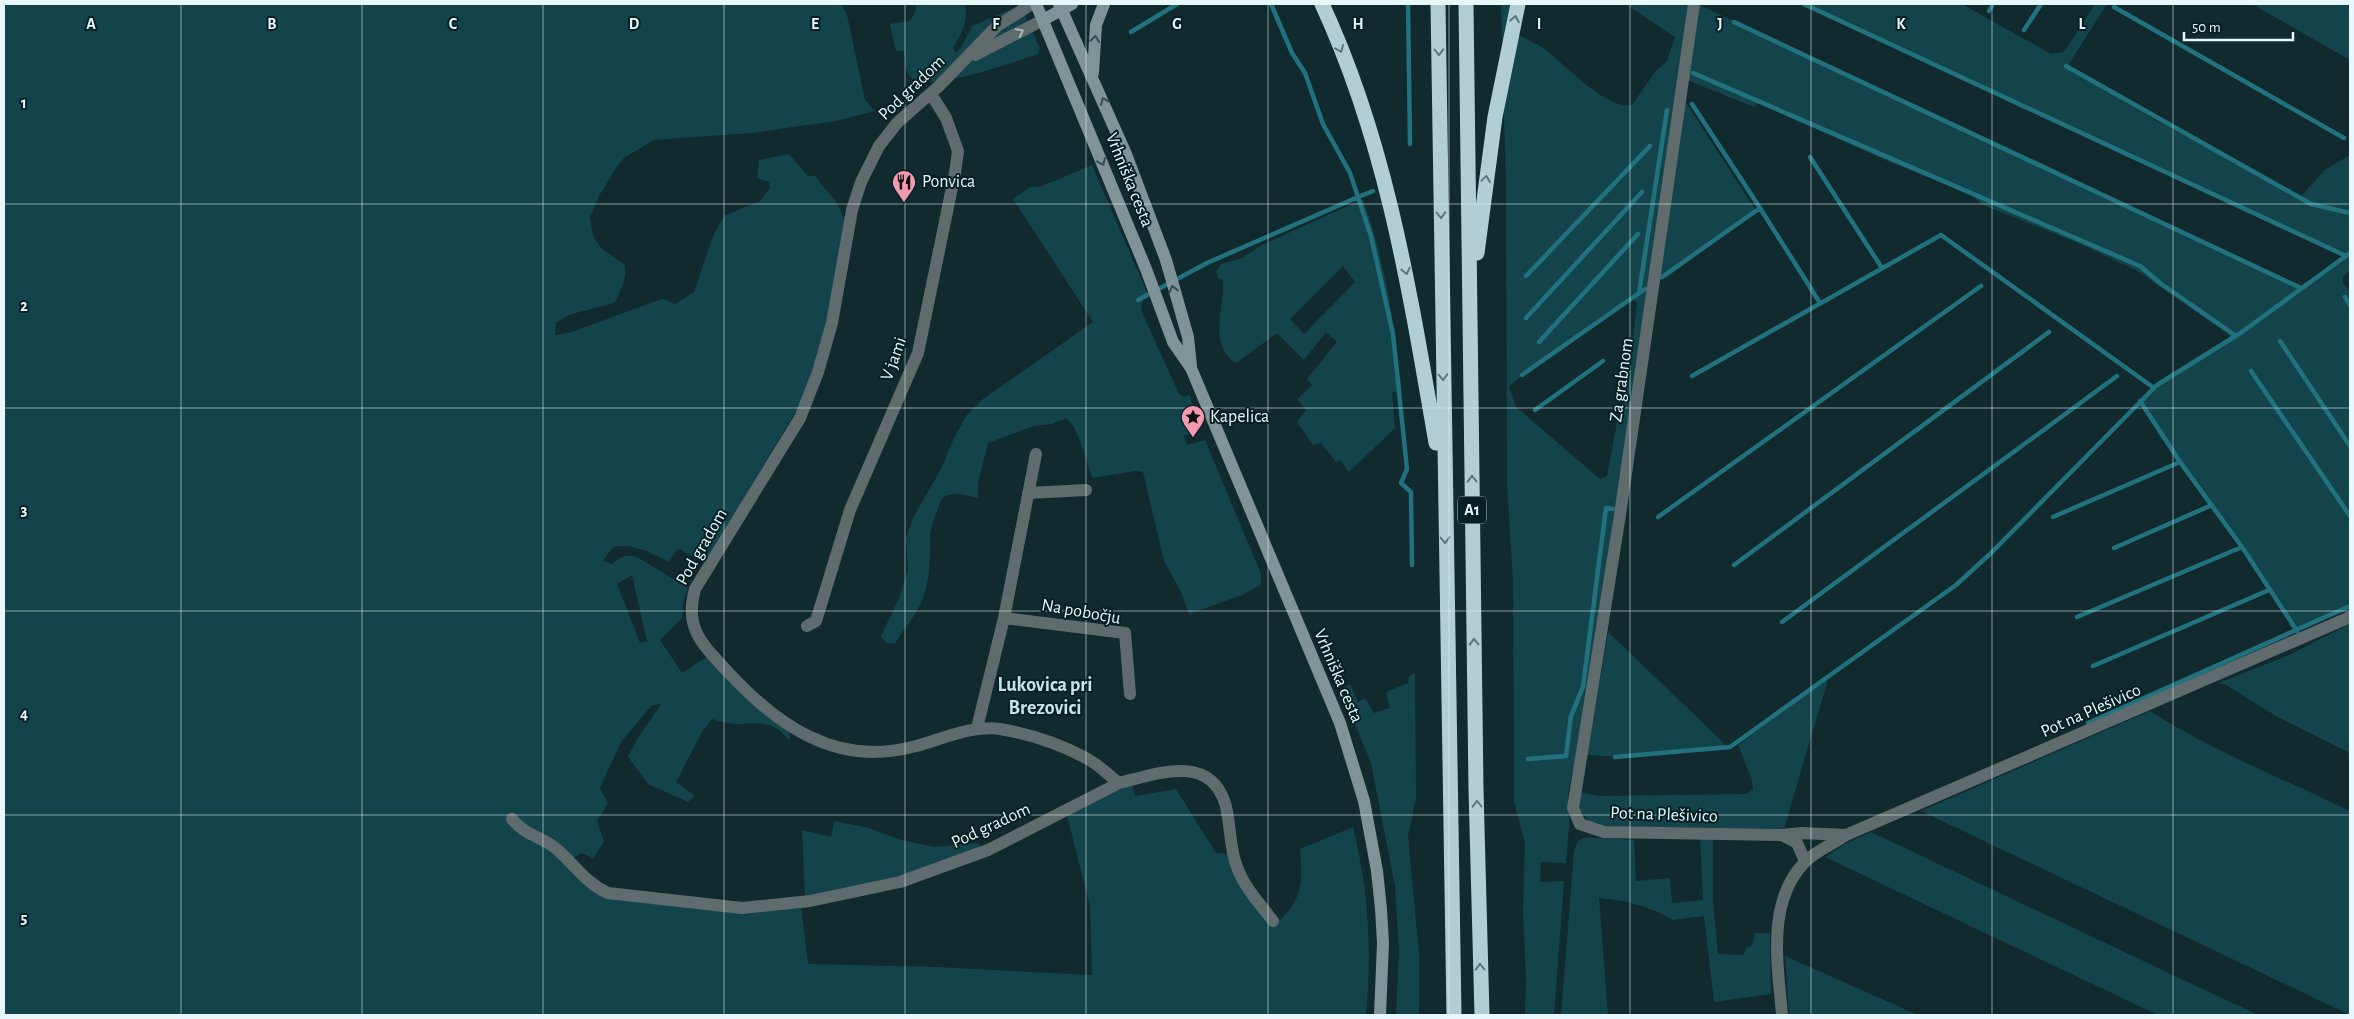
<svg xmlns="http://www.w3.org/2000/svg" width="2354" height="1019" font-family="'Alegreya Sans',sans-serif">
	<rect width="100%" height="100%" fill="#102a2e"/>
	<path fill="#14444b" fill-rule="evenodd" d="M 4,4 L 842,4 L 847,15 L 865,100 L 875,111 L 836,121 L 752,133 L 654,140 L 637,150 L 624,158 L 616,168 L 599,196 L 590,217 L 593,236 L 601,248 L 625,265 C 627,278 621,290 615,302 C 596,310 572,310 556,323 L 555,335 L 569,333 L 656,301 L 664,299 L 675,304 L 694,292 L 713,236 L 724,216 L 760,201 L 770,188 L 769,182 L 757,178 L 759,160 L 789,154 L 808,176 L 815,176 C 826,191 840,203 844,220 L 828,320 L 815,368 L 797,409 L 705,564 L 678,548 L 669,562 C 650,553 634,543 613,547 L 603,561 L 612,564 C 621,556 626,555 637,557 L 688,588 L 683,603 L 682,618 L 660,640 L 682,673 L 706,657 L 789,729 L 790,741 C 770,718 763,724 736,724 C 728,724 720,721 712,719 L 702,732 L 676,782 L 695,796 L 688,802 L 648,784 L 628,757 L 637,739 L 661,704 L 652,705 L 621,742 L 600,788 L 608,803 L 597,821 L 604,842 L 593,858 L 582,853 L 571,859 L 536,840 L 602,894 L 801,905 L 808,964 L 935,967 L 1092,975 L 1090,906 L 1066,812 L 1132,784 L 1135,796 L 1176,789 L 1216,853 L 1229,854 L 1267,919 L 1280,920 C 1303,899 1303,878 1300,849 L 1353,827 C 1369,893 1372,948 1366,1015 L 4,1015 ZM 632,575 L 647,641 L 640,643 L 617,584 Z
		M 916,4 L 964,4 C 970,20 961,34 953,48 L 956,53 L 962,46 L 972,26 L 1020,5 L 1040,48 L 1038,54 C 1016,61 921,97 908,74 C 905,68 905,57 904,51 L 896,51 L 890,24 L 910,21 L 915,13 Z
		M 1501,4 L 1511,4 L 1512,32 C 1522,37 1534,42 1543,48 C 1563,62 1606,111 1632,105 L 1655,72 L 1667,61 L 1675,37 L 1625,4 L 1689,4 L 1590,680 L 1568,794 L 1569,827 L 1566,863 L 1541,862 L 1540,882 L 1564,881 L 1554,1015 L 1525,1015 L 1526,979 L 1523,911 L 1525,843 L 1514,802 L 1513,582 L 1507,482 L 1506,189 ZM 1633,299 L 1637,303 L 1633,337 L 1607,476 L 1600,479 L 1516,407 L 1509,386 L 1546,358 Z
		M 1798,4 L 1962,4 L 2051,54 L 2063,52 L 2066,49 L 2095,4 L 2107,4 L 2067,67 L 2150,117 L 2300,197 L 2325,170 L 2350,155 L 2350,271 L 2343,277 L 2343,283 L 2350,292 L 2350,609 L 2297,631 L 2140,401 L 2154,388 L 2232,337 L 2136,270 L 2078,243 L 1981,204 L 1971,194 L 1892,163 L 1758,103 L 1754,107 L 1687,80 L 1699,5 L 2052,168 L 2154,220 L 2299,288 L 2346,255 Z
		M 2252,4 L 2350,4 L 2350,60 Z
		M 1685,101 L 1754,208 L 1753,213 L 1666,278 L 1659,281 Z
		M 1092,165 L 1149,297 L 1143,300 L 1141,310 L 1179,394 L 1185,397 L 1189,395 L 1202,427 L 1184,436 L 1187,445 L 1205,440 L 1261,574 L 1261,585 L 1242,595 L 1189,614 L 1181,592 L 1164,561 L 1143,472 L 1135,471 L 1093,478 C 1085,461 1080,428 1066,418 L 1052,424 L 1033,426 L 988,443 L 978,483 L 978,498 C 965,495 950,490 941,500 C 937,512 929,529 930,541 C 930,560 930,579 923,598 C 916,618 904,626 895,644 L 886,643 L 881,636 L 900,596 L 908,570 L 906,539 L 913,518 L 941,469 L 954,438 L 967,415 L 983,399 L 1093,322 L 1013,199 L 1030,187 L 1040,187 Z
		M 1363,199 C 1385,261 1395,327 1402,393 L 1392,392 L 1395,428 L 1349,472 L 1340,460 L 1336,462 L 1321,443 L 1313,445 L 1297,422 L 1306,410 L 1297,399 L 1312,385 L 1307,379 L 1337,342 L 1326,332 L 1304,360 L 1277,333 L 1236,363 C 1207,345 1225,308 1223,281 L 1218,278 L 1216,271 L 1221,264 L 1242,258 L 1262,245 ZM 1343,266 L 1355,282 L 1304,334 L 1290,319 Z
		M 2350,624 L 2350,753 L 2276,716 L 2226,685 L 2218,683 L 2287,656 Z
		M 1608,632 L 1724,743 L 1722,750 L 1619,757 L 1587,755 Z
		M 1415,673 L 1416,798 L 1408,836 L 1419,954 L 1419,1015 L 1396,1015 L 1399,951 L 1395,886 L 1371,763 L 1352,717 L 1343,689 L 1350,684 L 1358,702 L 1365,698 L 1374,713 L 1390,708 L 1386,692 L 1408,683 L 1409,676 Z
		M 1829,676 L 1784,829 L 1600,826 C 1584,820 1577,810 1579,792 L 1600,796 L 1745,794 L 1753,790 L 1752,780 L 1738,745 Z
		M 2150,711 C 2212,751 2284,779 2350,811 L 2350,1015 L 1921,811 Z
		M 834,821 L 869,828 L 901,840 L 935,847 L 979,843 L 980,850 L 901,879 L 805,898 L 802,830 L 831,837 Z
		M 1871,832 L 2211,993 L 2259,1015 L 2158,1015 L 1825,857 L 1847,843 Z
		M 1587,837 L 1634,840 L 1636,881 L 1670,878 L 1672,903 L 1703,900 L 1700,838 L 1713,838 L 1713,902 L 1718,954 L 1743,955 L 1747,947 L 1752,946 L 1755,933 L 1770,933 L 1771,994 L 1714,1002 L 1704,916 L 1673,920 L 1660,913 L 1642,906 L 1623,901 L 1599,898 L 1608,1015 L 1561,1015 L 1574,851 L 1578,841 Z
		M 1785,956 L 1918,1015 L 1789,1015 Z"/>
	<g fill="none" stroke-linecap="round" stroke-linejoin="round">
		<path stroke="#21727e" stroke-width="4.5" d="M 1408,4 L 1410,144
			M 1804,4 L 2346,256
			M 2114,7 L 2344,138
			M 1989,11 L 1993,4
			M 1734,22 L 2301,288
			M 2024,30 L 2041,4
			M 1131,32 L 1177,4
			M 2066,66 L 2311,204 L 2350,213
			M 1693,73 L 2140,266 L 2160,283 L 2236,336
			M 1692,104 L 1760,208
			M 1810,157 L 1882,268
			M 1373,191 L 1358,197 L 1371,236 L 1393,334 L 1407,469 L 1401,483 L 1411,492 L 1412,565
			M 1526,276 L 1650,146
			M 1662,277 L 1760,208 L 1820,303
			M 1639,293 L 1667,110
			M 2345,297 L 2350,305
			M 1138,300 L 1207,263 L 1358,197 L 1350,173 L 1323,124 L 1305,73 L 1292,53 L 1271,4
			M 1526,318 L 1642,192
			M 2280,341 L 2350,446
			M 1539,342 L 1638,234
			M 2251,371 L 2350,516
			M 1522,375 L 1645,289
			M 1692,376 L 1941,235 L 2154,388
			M 2140,401 L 2180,462 L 2242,547 L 2297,631
			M 1535,410 L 1603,361
			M 1658,517 L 1981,286
			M 2053,517 L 2180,462
			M 2114,548 L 2212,505
			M 1734,565 L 2049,332
			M 2077,617 L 2242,547
			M 1782,622 L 2117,376
			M 2093,666 L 2269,590
			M 2088,723 L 2350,606
			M 1615,757 L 1730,747 L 1956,585 L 1990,554 L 2157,385 L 2242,332 L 2350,253
			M 1528,759 L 1566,756 L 1571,716 L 1583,687 L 1606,508 L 1613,509"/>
		<path stroke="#606b6d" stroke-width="12" d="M 1694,4 L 1620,515 L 1573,808 L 1580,824 L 1604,832 L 1782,835 L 1797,843 L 1805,861
			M 975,55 L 1043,20
			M 1028,493 L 1086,490
			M 1004,618 L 1125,633 L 1130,694
			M 807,626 L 816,621 L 850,510 L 918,353 L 955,173 L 958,151 L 946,118 L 931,94
			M 977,728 L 1004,618 L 1036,454
			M 1119,783 C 1156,774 1209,753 1225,803 C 1231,824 1229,847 1237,867 C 1244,887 1261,905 1273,921
			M 512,819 C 525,835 539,836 554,847 C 573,862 585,883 608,893 L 742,908 L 810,901 L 900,882 L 988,850 L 1119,783 C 1108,775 1098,764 1086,758 C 1060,744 1029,734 1000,729 C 970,725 941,740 912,747 C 835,767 776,724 727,671 C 702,644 684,628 695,589 L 800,418 L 818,372 L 832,323 L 852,210 L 861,182 L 879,146 L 897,123 L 938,87 L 997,26 L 1032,4
			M 1782,835 L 1802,833 L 1846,835
			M 1782,1015 C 1778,966 1766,903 1804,863 C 1814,852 1833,844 1846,835 L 2350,617"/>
		<path stroke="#809396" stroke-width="12" d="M 1036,4 L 1146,269 L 1173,342 L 1191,368 L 1340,723 L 1364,801 L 1377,871 L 1381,909 L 1383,943 L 1380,1015
			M 1059,4 L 1126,154 L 1166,260 L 1188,337 L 1191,366
			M 1043,20 L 1072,4
			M 1093,73 L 1096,25 L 1104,4"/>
		<path stroke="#b0ced3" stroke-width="15" d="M 1322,4 C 1387,144 1410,293 1436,443
			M 1438,4 L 1454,1015
			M 1466,4 L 1476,789 L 1482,1015
			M 1477,253 L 1495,117 L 1518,4"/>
	</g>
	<defs><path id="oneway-chevron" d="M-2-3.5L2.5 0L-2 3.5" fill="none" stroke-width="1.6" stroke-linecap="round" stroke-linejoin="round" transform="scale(1.25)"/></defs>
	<g stroke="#5b777c">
		<use href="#oneway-chevron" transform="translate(1515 19) rotate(-79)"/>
		<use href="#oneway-chevron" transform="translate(1340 49) rotate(68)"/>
		<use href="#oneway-chevron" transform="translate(1439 52) rotate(89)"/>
		<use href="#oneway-chevron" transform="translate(1486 179) rotate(-82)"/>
		<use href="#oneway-chevron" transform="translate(1441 215) rotate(89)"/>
		<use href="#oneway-chevron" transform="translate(1406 271) rotate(77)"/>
		<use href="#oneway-chevron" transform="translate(1443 377) rotate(89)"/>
		<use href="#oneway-chevron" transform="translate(1472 479) rotate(-91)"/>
		<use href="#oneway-chevron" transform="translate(1445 540) rotate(89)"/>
		<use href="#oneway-chevron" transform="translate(1474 642) rotate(-91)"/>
		<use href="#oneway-chevron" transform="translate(1477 804) rotate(-91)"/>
		<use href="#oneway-chevron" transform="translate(1480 967) rotate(-91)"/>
	</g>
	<use stroke="#abb8bb" href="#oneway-chevron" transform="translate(1020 32) rotate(-27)"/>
	<g stroke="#374e52">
		<use href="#oneway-chevron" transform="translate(1095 39) rotate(-84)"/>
		<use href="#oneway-chevron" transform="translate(1104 101) rotate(-113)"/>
		<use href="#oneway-chevron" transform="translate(1102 162) rotate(67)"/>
		<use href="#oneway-chevron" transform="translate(1173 289) rotate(-104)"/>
	</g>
	<path fill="none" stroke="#e8f7fa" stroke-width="1" stroke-opacity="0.55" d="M 181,4 L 181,1015M 362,4 L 362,1015M 543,4 L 543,1015M 724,4 L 724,1015M 905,4 L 905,1015M 1086,4 L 1086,1015M 1268,4 L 1268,1015M 1449,4 L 1449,1015M 1630,4 L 1630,1015M 1811,4 L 1811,1015M 1992,4 L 1992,1015M 2173,4 L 2173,1015M 4,204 L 2350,204M 4,408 L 2350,408M 4,611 L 2350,611M 4,815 L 2350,815"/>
	<defs>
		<g id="restaurant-pin" transform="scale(1.25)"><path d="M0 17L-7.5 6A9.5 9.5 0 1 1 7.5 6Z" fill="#f29aaf" stroke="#062024"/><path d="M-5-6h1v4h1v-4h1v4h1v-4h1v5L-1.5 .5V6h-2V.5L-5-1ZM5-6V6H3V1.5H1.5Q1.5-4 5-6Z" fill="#111"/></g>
		<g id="sight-pin" transform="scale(1.25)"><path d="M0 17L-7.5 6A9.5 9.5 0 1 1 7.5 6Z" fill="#f29aaf" stroke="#062024"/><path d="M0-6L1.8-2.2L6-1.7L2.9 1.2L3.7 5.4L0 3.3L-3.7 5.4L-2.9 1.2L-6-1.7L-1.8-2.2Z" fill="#111"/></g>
	</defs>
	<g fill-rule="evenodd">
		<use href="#restaurant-pin" x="904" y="182"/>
		<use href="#sight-pin" x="1193" y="417"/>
	</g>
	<g text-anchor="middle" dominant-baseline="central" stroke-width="4" stroke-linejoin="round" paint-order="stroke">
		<rect fill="#062024" stroke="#a4b6ba" stroke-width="1" x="1458" y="496.5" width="28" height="27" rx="4"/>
		<g font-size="16" font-weight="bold" fill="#e8f7fa">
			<text x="1472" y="510">A1</text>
		</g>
		<g font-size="18" fill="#e8f7fa" stroke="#062024">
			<text transform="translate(912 88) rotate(-44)">Pod gradom</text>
			<text transform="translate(1129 180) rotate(68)">Vrhniška cesta</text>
			<text transform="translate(894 359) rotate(-70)">V jami</text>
			<text transform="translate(1622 380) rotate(-82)">Za grabnom</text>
			<text transform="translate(702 547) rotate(-60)">Pod gradom</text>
			<text transform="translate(1081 612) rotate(10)">Na pobočju</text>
			<text transform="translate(1338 676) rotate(67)">Vrhniška cesta</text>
			<text transform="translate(2091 711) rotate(-24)">Pot na Plešivico</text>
			<text transform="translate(1664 815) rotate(2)">Pot na Plešivico</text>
			<text transform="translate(991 826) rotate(-25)">Pod gradom</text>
		</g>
		<g font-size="18" fill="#e8f7fa" stroke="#062024" text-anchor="start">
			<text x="922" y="182">Ponvica</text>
			<text x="1210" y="417">Kapelica</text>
		</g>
		<g font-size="20" font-weight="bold" fill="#c5e3e8" stroke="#062024">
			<text x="1045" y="685">Lukovica pri<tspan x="1045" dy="23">Brezovici</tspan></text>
		</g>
	</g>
	<g font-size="16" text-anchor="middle" font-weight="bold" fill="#e8f7fa" stroke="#062024" stroke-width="4" stroke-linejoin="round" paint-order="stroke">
		<text x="91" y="29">A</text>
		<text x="272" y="29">B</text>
		<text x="453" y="29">C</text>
		<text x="634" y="29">D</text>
		<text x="815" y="29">E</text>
		<text x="996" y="29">F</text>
		<text x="1177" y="29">G</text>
		<text x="1358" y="29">H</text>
		<text x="1539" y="29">I</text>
		<text x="1720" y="29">J</text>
		<text x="1901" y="29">K</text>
		<text x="2082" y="29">L</text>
		<text x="24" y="108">1</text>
		<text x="24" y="311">2</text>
		<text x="24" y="515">3</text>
		<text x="24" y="719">4</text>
		<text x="24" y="923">5</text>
	</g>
	<rect width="2354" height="1019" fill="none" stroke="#e8f7fa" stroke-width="10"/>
	<path d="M2184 32v8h109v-8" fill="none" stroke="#e8f7fa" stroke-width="2.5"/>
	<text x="2192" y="32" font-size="15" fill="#e8f7fa" stroke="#062024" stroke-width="4" paint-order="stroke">50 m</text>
</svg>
